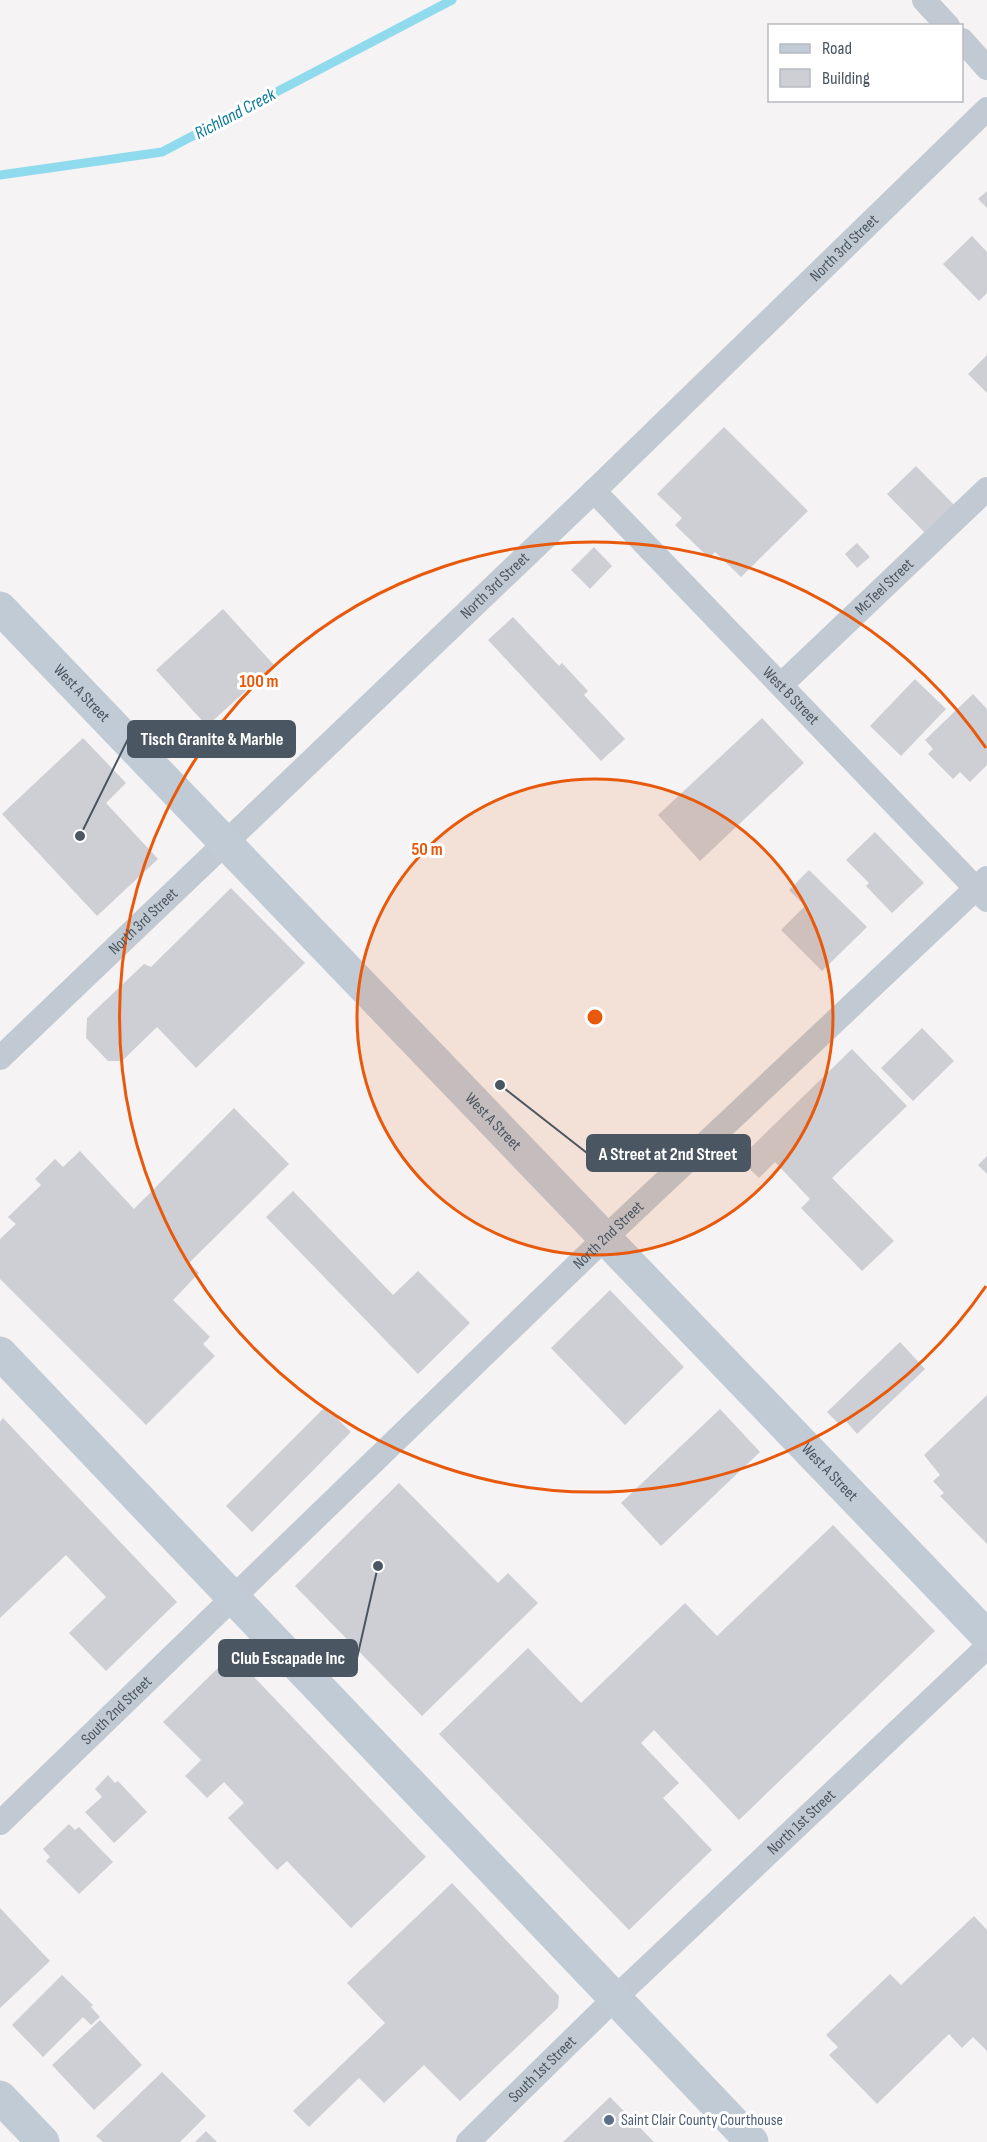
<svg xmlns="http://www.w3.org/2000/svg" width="987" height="2142" font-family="'Sofia Sans Condensed',sans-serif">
	<rect width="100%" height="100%" fill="#f5f3f3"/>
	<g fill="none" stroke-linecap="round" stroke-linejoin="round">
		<path stroke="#90daee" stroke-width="9" d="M 0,175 L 162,152 L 452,0"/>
	</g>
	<path fill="#cdcfd5" d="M 987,191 L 987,208 L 978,199 Z
		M 972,236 L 987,252 L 987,293 L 979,301 L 943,264 Z
		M 987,355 L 987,393 L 968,374 Z
		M 724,427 L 808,511 L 741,577 L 715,552 L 709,558 L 675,525 L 682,518 L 657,494 Z
		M 916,466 L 957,508 L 928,536 L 887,494 Z
		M 857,543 L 870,557 L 857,568 L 845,554 Z
		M 594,547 L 612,566 L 590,589 L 571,570 Z
		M 223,609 L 274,665 L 207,726 L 156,670 Z
		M 513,617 L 559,666 L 562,663 L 588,691 L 584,695 L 625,739 L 601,761 L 488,640 Z
		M 915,679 L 946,709 L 901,756 L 870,726 Z
		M 973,694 L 987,709 L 987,765 L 970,782 L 960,772 L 953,779 L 928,754 L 933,749 L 925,740 Z
		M 762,718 L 804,763 L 700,861 L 658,815 Z
		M 83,738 L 126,783 L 106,803 L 158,859 L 97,916 L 2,814 Z
		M 875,832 L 924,883 L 892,913 L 866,886 L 869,883 L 846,860 Z
		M 809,870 L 867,927 L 822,971 L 781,930 L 805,906 L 789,890 Z
		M 231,888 L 305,963 L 196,1068 L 157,1027 L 122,1061 L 108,1061 L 86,1038 L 87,1018 L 144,964 L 151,967 Z
		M 922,1028 L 954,1061 L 913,1101 L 881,1068 Z
		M 852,1049 L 907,1106 L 832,1178 L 894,1241 L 862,1271 L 801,1208 L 810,1199 L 775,1162 L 759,1178 L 739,1159 Z
		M 234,1108 L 289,1164 L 189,1263 L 199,1273 L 173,1300 L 210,1337 L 203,1344 L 215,1356 L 146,1425 L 0,1279 L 0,1239 L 16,1224 L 8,1217 L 41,1185 L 35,1179 L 55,1159 L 63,1167 L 80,1151 L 134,1209 Z
		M 987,1156 L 987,1174 L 978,1165 Z
		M 293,1191 L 393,1295 L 418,1271 L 470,1323 L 418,1374 L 266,1217 Z
		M 610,1290 L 684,1367 L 625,1425 L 551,1348 Z
		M 900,1342 L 925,1369 L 857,1434 L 845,1420 L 840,1425 L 827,1412 Z
		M 987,1395 L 987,1544 L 940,1496 L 944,1493 L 933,1481 L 940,1475 L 924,1455 Z
		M 325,1407 L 351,1432 L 252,1532 L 226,1506 Z
		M 720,1409 L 760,1452 L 661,1546 L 621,1503 Z
		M 3,1418 L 177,1602 L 106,1671 L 69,1633 L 106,1597 L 66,1555 L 0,1618 L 0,1422 Z
		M 399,1483 L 498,1583 L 508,1573 L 538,1603 L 422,1716 L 295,1586 Z
		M 833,1525 L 935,1631 L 739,1820 L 654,1730 L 641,1743 L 679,1783 L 663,1798 L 712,1850 L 629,1930 L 439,1734 L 528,1648 L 581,1703 L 685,1603 L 717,1636 Z
		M 232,1654 L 426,1857 L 351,1928 L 287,1861 L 277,1870 L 228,1818 L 244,1803 L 224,1782 L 207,1798 L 185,1776 L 201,1760 L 163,1722 Z
		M 108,1775 L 115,1783 L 118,1781 L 147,1812 L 114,1843 L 85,1812 L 102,1797 L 95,1789 Z
		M 69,1824 L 75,1830 L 79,1827 L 113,1862 L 79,1894 L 46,1861 L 50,1857 L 43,1849 Z
		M 452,1883 L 559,1996 L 558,2008 L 460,2101 L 424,2065 L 384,2103 L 359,2078 L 309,2127 L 293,2111 L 385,2023 L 347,1983 Z
		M 0,1908 L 50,1961 L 0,2008 Z
		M 974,1916 L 987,1930 L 987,2051 L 973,2037 L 962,2048 L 949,2034 L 877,2104 L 829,2055 L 838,2047 L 826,2035 L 890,1974 L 901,1985 Z
		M 62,1975 L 93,2005 L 91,2007 L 100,2017 L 91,2025 L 83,2017 L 43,2057 L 12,2025 Z
		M 100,2020 L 142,2065 L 94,2110 L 52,2065 Z
		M 162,2072 L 206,2116 L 180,2142 L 103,2142 L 96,2136 Z
		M 610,2097 L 654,2142 L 563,2142 Z
		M 206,2131 L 217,2142 L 195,2142 Z"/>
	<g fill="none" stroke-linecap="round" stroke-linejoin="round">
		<g stroke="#c1cad2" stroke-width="24">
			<path d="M 924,0 L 948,26"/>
			<path d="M 962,40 L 987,68"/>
			<path id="s1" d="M 594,491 L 987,900"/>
			<path id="s2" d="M 782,684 L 987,489"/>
			<path id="s3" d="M 0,1058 L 594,491 L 987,109"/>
			<path id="s4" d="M 0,1823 L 605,1238 L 987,878"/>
			<path id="s5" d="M 468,2142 L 615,1998 L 987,1647"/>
		</g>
		<g stroke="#c1cbd6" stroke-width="33">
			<path id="s6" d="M 0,608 L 987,1636"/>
			<path d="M 0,1353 L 752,2142"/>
			<path d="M 0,2097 L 43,2142"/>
		</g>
	</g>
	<circle cx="595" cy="1017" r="238" fill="#e8590c" fill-opacity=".12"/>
	<g fill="none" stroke="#e8590c" stroke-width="3">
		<circle cx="595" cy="1017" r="238"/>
		<path d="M986 1286A475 475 0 1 1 986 748"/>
	</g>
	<circle fill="#5c6f8a" stroke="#fff" stroke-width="2" cx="609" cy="2120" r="6"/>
	<g text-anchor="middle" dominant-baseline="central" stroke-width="6" stroke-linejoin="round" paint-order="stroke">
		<g font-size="16" fill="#4a5661" stroke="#fff">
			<text stroke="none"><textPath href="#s3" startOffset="1170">North 3rd Street</textPath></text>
			<text stroke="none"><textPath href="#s3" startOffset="684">North 3rd Street</textPath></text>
			<text stroke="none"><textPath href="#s2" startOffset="141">McTeel Street</textPath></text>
			<text stroke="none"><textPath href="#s6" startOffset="118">West A Street</textPath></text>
			<text stroke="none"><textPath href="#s1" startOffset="284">West B Street</textPath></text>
			<text stroke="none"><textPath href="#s3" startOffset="198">North 3rd Street</textPath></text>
			<text stroke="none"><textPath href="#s6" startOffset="712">West A Street</textPath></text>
			<text stroke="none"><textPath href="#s4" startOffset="846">North 2nd Street</textPath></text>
			<text stroke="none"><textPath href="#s6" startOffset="1198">West A Street</textPath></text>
			<text stroke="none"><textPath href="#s4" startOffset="162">South 2nd Street</textPath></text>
			<text stroke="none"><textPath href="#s5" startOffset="462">North 1st Street</textPath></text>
			<text stroke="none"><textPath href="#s5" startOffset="104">South 1st Street</textPath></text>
		</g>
		<g font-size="16" fill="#4e5e75" stroke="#fff" text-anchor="start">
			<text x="621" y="2120">Saint Clair County Courthouse</text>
		</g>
		<g font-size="18" font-style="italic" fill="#0c7c9b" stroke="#fff">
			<text transform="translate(235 114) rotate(-28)">Richland Creek</text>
		</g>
	</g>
	<circle cx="595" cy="1017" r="9" fill="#e8590c" stroke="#fff" stroke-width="3"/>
	<g font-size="18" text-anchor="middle" font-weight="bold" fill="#e8590c" stroke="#fff" stroke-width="6" stroke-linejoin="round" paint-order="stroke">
		<text x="259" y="687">100 m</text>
		<text x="427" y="855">50 m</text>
	</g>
	<path fill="none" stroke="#4a5661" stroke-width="2" d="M80 836L128 739M500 1085L587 1153M378 1566L357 1658"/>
	<g fill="#4a5661" stroke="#fff" stroke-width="2">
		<circle cx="80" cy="836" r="6"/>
		<circle cx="500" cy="1085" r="6"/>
		<circle cx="378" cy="1566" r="6"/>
	</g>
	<g fill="#4a5661" stroke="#4a5661" stroke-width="2">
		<rect x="128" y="721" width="167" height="36" rx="6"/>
		<rect x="587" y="1135" width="163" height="36" rx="6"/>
		<rect x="219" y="1640" width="138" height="36" rx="6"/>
	</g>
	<g font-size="18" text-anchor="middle" font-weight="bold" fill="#fff">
		<text x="212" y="745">Tisch Granite &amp; Marble</text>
		<text x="668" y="1160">A Street at 2nd Street</text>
		<text x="288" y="1664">Club Escapade Inc</text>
	</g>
	<rect x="768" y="24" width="195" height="78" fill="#ffffff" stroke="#b7bbc0" stroke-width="1.5"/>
	<rect x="780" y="44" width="30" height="9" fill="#c1cbd6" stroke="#b7bbc0" stroke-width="1.5"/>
	<text x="822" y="54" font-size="18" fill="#4a5661">Road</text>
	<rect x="780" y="69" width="30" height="18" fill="#cdcfd5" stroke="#b7bbc0" stroke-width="1.5"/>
	<text x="822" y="84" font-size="18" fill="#4a5661">Building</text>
</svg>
